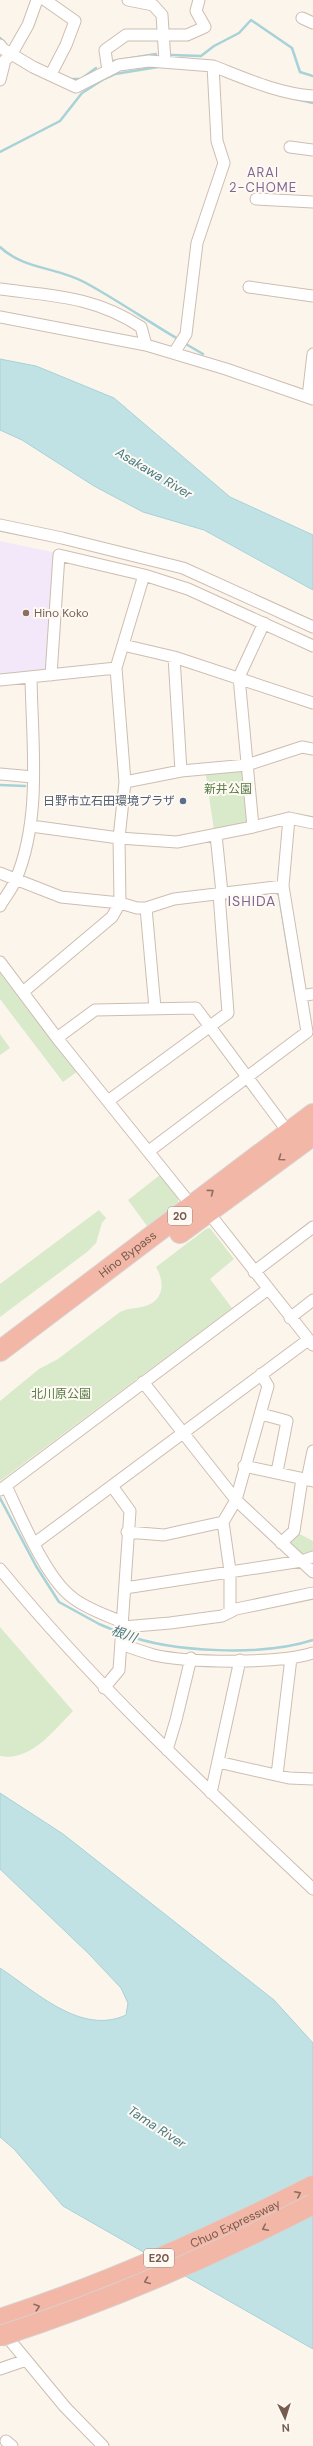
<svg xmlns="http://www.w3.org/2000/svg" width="313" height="2446" font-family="'DM Sans','Noto Sans JP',sans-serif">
	<rect width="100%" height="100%" fill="#fcf5ec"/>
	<path fill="#f2e8f9" d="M 0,541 L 57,553 L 48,673 L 0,677 Z"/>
	<path fill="#d8eaca" d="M 247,765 L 251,825 L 214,830 L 205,769 Z
		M 0,971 L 78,1071 L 63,1082 L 0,999 Z
		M 0,1034 L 10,1048 L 0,1055 Z
		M 160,1175 L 178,1197 L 178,1202 L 147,1226 L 128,1200 Z
		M 99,1210 L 106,1218 L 102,1223 L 96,1243 L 87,1252 L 0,1317 L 0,1284 Z
		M 210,1228 L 234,1259 L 210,1279 L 232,1308 L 0,1481 L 0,1401 L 39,1369 L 58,1359 L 120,1312 C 130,1307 139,1309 148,1305 C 165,1298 164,1280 156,1267 L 206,1229 Z
		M 294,1531 L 313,1541 L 313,1557 L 302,1561 L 281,1543 Z
		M 0,1627 L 73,1711 C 54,1730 31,1762 0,1756 Z"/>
	<path fill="#c0e2e5" stroke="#a7d2d7" d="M 0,359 L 36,366 L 114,398 L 230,497 L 313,535 L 313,590 L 204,530 L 143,512 L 94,486 L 22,440 L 0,430 Z
		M 0,1793 L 63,1834 L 274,2000 L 313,2043 L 313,2349 L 63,2206 L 14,2149 L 0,2137 L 0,1968 C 35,1991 81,2036 126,2015 L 128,2003 L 121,1988 L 89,1954 L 0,1869 Z"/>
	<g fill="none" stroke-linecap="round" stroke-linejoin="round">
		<path stroke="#a7d2d7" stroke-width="2.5" d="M 0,38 L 4,42
			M 172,55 L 201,56 L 214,46 L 239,33 L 251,20 L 292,48 L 300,72 L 313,76
			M 113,61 L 156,54
			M 73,79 L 81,79 L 96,68
			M 296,99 L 313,103
			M 0,152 L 60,121 L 82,93 L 104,79 L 115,74 L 158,67
			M 0,247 C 23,269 56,267 84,282 C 116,299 147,321 178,339
			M 184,343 L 203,354
			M 0,785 L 25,786
			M 226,899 L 276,892 L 279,895 L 295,992
			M 0,1498 L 36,1566 L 59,1602 L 99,1624 L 118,1632
			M 124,1634 C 172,1653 265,1656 313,1640"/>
		<g stroke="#cebdb1" stroke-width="13">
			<path id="street" d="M 45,0 L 75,21 L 66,45 L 51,74
				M 128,0 L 153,5 L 162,15 L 165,61
				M 302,18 L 313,23
				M 0,45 L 3,49 L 33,67 L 76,87 L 119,65 L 149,61 L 213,66 L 217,141 L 224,163 L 197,243 L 186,334 L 174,353
				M 213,66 C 244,78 279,94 313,96
				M 108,71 L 105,50 L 126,35 L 187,35 L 205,27 L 196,11 L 199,0
				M 0,80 L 5,60 L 11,55 L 28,25 L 37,0
				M 290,147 L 313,150
				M 256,199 L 313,202
				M 249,287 L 313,296
				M 0,289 C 53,296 94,296 141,327 L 146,345
				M 0,317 L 146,345 L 226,369 L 313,399
				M 308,397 L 313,354
				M 0,525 L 62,538 L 183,568 L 313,627
				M 123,645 L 174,657 L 313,703
				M 174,657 L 181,771
				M 51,675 L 59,555 L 144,575
				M 0,680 L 116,668
				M 0,774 L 33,777
				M 125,782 L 181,771 L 247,765 L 302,747 L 313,749
				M 289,818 L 313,823
				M 31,826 L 119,838 L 177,842 L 253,827 L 239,677 L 264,623
				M 216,835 L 222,893
				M 0,873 L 61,897 L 120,903 L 137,908 L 146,908 L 174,899 L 283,886
				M 0,906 C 5,897 12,889 16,879 C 42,817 32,743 31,677
				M 146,908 L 155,1008
				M 0,962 L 57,1038 L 192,1206
				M 23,992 L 112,917 L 120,903 L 119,838 L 125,782 L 116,668 L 144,575 L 188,589 L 313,646
				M 301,996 L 313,994
				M 57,1038 L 95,1010 L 196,1008 L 288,1132
				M 108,1101 L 228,1013 L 219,894
				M 149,1151 L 307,1032 L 283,886 L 289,818 L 253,827
				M 208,1212 L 313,1345
				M 254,1272 L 313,1227
				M 290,1318 L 313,1300
				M 143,1382 L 236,1500 L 313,1572
				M 261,1414 L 287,1421 L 277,1472
				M 244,1466 L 313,1481
				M 307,1480 L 313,1451
				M 6,1486 C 21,1517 46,1579 73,1598 C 87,1609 106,1615 122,1622
				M 0,1490 L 267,1290
				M 223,1522 L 230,1571 L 230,1611
				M 127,1532 L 164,1535 L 223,1522 L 236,1500 L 268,1386 L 261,1374
				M 35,1543 L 308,1340
				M 281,1543 L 294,1531 L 302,1479
				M 0,1569 C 95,1685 204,1786 313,1889
				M 125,1588 L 302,1561 L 313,1557
				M 123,1627 L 170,1623 L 222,1616 L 236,1609 L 313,1593
				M 121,1644 C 132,1648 143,1652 154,1655 C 190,1663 278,1664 313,1653
				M 104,1688 L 119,1670 L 130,1511 L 112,1486
				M 167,1750 L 176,1720 L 191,1658
				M 218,1762 L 289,1778 L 313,1779
				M 277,1775 L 291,1658
				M 211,1793 L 240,1660
				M 3,2332 L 65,2407 L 103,2446
				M 0,2369 L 26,2360
				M 6,2441 L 12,2446"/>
		</g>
		<g stroke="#d9d1ce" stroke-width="22">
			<g id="highway">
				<path d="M 180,1233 L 313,1135"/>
				<path id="s1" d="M 0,1351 L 313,1114"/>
				<path id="s2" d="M 0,2319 C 108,2284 212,2237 313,2186"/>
			</g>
		</g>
		<use href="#street" stroke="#fff" stroke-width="11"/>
		<use href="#highway" stroke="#f2b7a7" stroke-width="20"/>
		<g stroke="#d9d1ce" stroke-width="22" stroke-linecap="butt">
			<path id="highway-bridge" d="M 0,2336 C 108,2301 212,2256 313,2204"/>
		</g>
		<use href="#highway-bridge" stroke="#f2b7a7" stroke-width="20"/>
	</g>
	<defs><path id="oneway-chevron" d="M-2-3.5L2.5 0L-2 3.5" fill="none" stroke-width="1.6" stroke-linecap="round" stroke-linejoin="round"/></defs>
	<g stroke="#906d61">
		<use href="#oneway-chevron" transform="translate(281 1158) rotate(145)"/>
		<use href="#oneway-chevron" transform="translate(211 1192) rotate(-37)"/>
		<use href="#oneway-chevron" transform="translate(298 2194) rotate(-26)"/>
		<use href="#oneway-chevron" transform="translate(265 2228) rotate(154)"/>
		<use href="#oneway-chevron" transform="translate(147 2281) rotate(157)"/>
		<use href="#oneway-chevron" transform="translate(37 2307) rotate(-18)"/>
	</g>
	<circle fill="#8d6e63" stroke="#fef9f3" stroke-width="1.5" cx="26" cy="613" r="4"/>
	<circle fill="#5c6f8a" stroke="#fef9f3" stroke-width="1.5" cx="183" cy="801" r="4"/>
	<g text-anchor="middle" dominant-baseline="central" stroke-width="4" stroke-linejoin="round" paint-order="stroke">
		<g fill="#fef9f3" stroke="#a08a80" stroke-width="1">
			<rect x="168" y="1207" width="24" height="18" rx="3"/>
			<rect x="144" y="2249" width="30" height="18" rx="3"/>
		</g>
		<g font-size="11" font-weight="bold" fill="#775b4f">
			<text x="180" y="1216">20</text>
			<text x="159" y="2258">E20</text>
		</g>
		<g font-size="12" fill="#785e54" stroke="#fef9f3" text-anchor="start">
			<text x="34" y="613">Hino Koko</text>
		</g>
		<g font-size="12" fill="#597c47" stroke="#fef9f3">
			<text x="228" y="789">新井公園</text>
			<text x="61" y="1394">北川原公園</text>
		</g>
		<g font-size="12" fill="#4e5e75" stroke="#fef9f3" text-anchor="end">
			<text x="175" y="801">日野市立石田環境プラザ</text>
		</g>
		<g font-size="12" fill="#775b4f" stroke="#fef9f3">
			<text stroke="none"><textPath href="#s1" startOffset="160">Hino Bypass</textPath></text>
			<text stroke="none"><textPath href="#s2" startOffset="254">Chuo Expressway</textPath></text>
		</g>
		<g font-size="13" letter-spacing="1" fill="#826792" stroke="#fef9f3">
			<text x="263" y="172">ARAI<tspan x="263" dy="15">2-CHOME</tspan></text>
		</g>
		<g font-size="13" font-style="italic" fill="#467b82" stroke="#fef9f3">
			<text transform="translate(154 473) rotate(31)">Asakawa River</text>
			<text transform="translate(124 1634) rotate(20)">根川</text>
			<text transform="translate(157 2127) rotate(33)">Tama River</text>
		</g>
		<g font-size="14" letter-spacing="1" fill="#826792" stroke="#fef9f3">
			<text x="252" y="901">ISHIDA</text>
		</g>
	</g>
	<g transform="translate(285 2418) rotate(176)" stroke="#fef9f3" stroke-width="3" paint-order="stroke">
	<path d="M0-3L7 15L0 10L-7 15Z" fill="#775b4f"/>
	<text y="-6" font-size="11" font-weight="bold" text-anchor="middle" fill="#775b4f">N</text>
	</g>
</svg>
